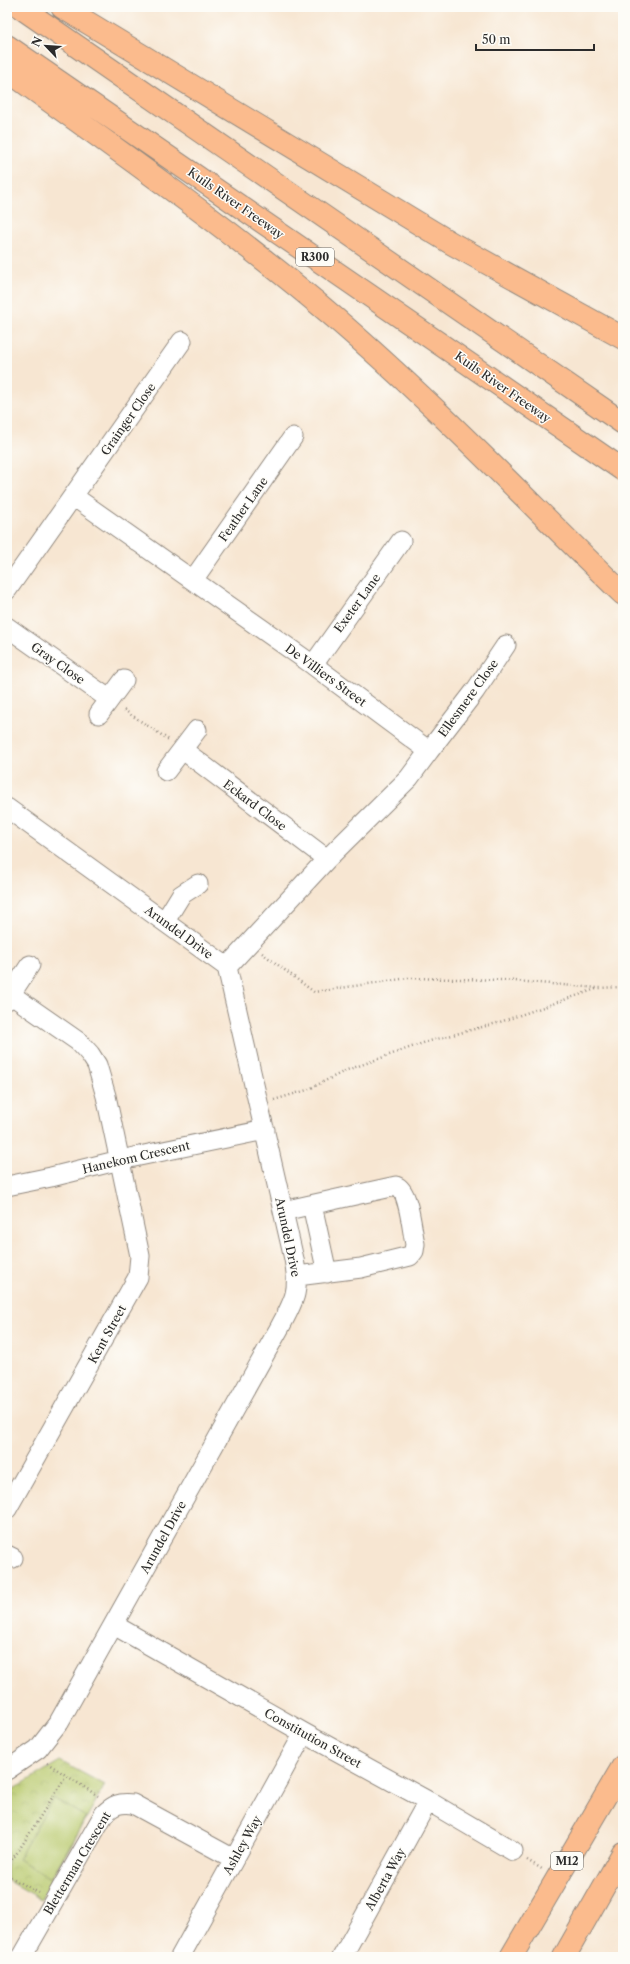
<svg xmlns="http://www.w3.org/2000/svg" width="630" height="1964" font-family="'Libre Caslon Text',serif">
	<defs>
		<pattern id="park-crowns" width="20" height="18" patternUnits="userSpaceOnUse"><rect width="20" height="18" fill="#b8c96c"/><path d="M2 6a3 3 0 1 1 6 0M12 15a3 3 0 1 1 6 0" fill="none" stroke="#9ead5e"/></pattern>
	</defs>
	<rect width="100%" height="100%" fill="#fdfcf7"/>
	<filter id="ink" filterUnits="userSpaceOnUse"><feTurbulence type="fractalNoise" baseFrequency=".025" numOctaves="2"/><feDisplacementMap in="SourceGraphic" scale="8" xChannelSelector="R" yChannelSelector="G"/><feConvolveMatrix kernelMatrix="1 2 1 2 8 2 1 2 1" color-interpolation-filters="sRGB"/></filter>
	<filter id="wash" filterUnits="userSpaceOnUse"><feTurbulence type="fractalNoise" baseFrequency=".012" numOctaves="4" result="noise"/><feDisplacementMap in="SourceGraphic" scale="16" xChannelSelector="R" yChannelSelector="G"/><feGaussianBlur stdDeviation="0.9" result="paint"/><feColorMatrix in="noise" values="0 0 0 0 0 0 0 0 0 0 0 0 0 0 0 0 0 1.4 0 .05"/><feComposite in="paint" operator="in"/></filter>
	<g filter="url(#wash)">
		<rect width="100%" height="100%" fill="#f7e6d2"/>
		<path fill="url(#park-crowns)" stroke="#727a4c" d="M 60,1761 L 105,1785 L 41,1899 L 7,1880 L 7,1793 Z"/>
		<path fill="#b8c96c" stroke="#727a4c" d="M 53,1798 L 86,1817 L 51,1878 L 18,1859 Z"/>
	</g>
	<g filter="url(#ink)">
		<g fill="none" stroke-linecap="round" stroke-linejoin="round">
			<g stroke="#91887e" stroke-width="21">
				<path id="minor" d="M 73,496 L 313,665 L 429,751 L 409,778 L 327,859 L 227,967
					M 193,580 L 293,437
					M 7,590 L 182,341
					M 7,627 L 109,699
					M 313,665 L 401,541
					M 99,714 L 124,680
					M 183,750 L 327,859
					M 429,751 L 475,691 L 506,645
					M 166,771 L 197,730
					M 7,808 L 227,967 L 294,1259 C 300,1291 295,1299 280,1327 L 59,1722 L 38,1749 L 7,1770
					M 165,921 L 181,895 L 198,884
					M 7,1000 L 30,965
					M 7,1186 L 51,1177 L 120,1160 L 265,1130
					M 312,1205 L 327,1273
					M 283,1211 L 396,1186 C 409,1190 412,1231 415,1244 L 414,1251 L 410,1256 L 361,1268 L 297,1276
					M 7,1509 L 138,1277 L 140,1256 L 106,1096 L 97,1065 L 90,1054 L 79,1042 L 10,994
					M 7,1555 L 13,1558
					M 114,1625 L 304,1733 L 428,1801 L 513,1851
					M 22,1957 L 104,1814 C 113,1805 120,1802 133,1804 L 234,1859
					M 180,1957 L 304,1733
					M 342,1957 L 428,1801"/>
			</g>
			<g stroke="#91887e" stroke-width="24">
				<path id="major" d="M 511,1957 L 623,1766
					M 564,1957 L 623,1853"/>
			</g>
			<g stroke="#91887e" stroke-width="24">
				<path id="highway" d="M 20,7 L 623,423
					M 62,7 L 451,243 L 623,338
					M 7,46 L 623,470
					M 7,70 C 118,151 231,229 335,318 C 436,405 527,501 623,594"/>
			</g>
			<path stroke="#91887e" stroke-width="2.5" stroke-dasharray="1 3" stroke-linecap="butt" d="M 124,710 L 169,740
				M 262,953 L 314,992 L 408,978 L 503,980 L 598,988 L 623,987
				M 274,1100 L 307,1090 L 347,1070 L 426,1042 L 497,1023 L 596,989
				M 47,1763 L 98,1796
				M 527,1860 L 542,1869
				M 7,1866 L 19,1850 L 66,1776
				M 7,1875 L 39,1893"/>
			<use href="#minor" stroke="#fff" stroke-width="19"/>
			<use href="#major" stroke="#fbbb8d" stroke-width="22"/>
			<use href="#highway" stroke="#fbbb8d" stroke-width="22"/>
		</g>
	</g>
	<g text-anchor="middle" dominant-baseline="central" stroke-width="3" stroke-linejoin="round" paint-order="stroke">
		<g fill="#fdfcf7" stroke="#6a6a68" stroke-width="1">
			<rect x="296" y="248" width="38" height="18" rx="3"/>
			<rect x="551" y="1852" width="32" height="18" rx="3"/>
		</g>
		<g font-size="11" font-weight="bold" fill="#2b2b2b">
			<text x="315" y="257">R300</text>
			<text x="567" y="1861">M12</text>
		</g>
		<g font-size="12" fill="#2b2b2b" stroke="#fdfcf7">
			<text transform="translate(236 203) rotate(35)">Kuils River Freeway</text>
			<text transform="translate(503 387) rotate(35)">Kuils River Freeway</text>
			<text transform="translate(128 419) rotate(-55)">Grainger Close</text>
			<text transform="translate(243 509) rotate(-55)">Feather Lane</text>
			<text transform="translate(357 603) rotate(-54)">Exeter Lane</text>
			<text transform="translate(58 663) rotate(35)">Gray Close</text>
			<text transform="translate(326 675) rotate(36)">De Villiers Street</text>
			<text transform="translate(468 698) rotate(-54)">Ellesmere Close</text>
			<text transform="translate(255 805) rotate(37)">Eckard Close</text>
			<text transform="translate(179 932) rotate(36)">Arundel Drive</text>
			<text transform="translate(136 1157) rotate(-13)">Hanekom Crescent</text>
			<text transform="translate(288 1237) rotate(78)">Arundel Drive</text>
			<text transform="translate(107 1334) rotate(-61)">Kent Street</text>
			<text transform="translate(163 1537) rotate(-61)">Arundel Drive</text>
			<text transform="translate(313 1738) rotate(29)">Constitution Street</text>
			<text transform="translate(242 1845) rotate(-61)">Ashley Way</text>
			<text transform="translate(77 1863) rotate(-59)">Bletterman Crescent</text>
			<text transform="translate(385 1879) rotate(-61)">Alberta Way</text>
		</g>
	</g>
	<rect width="630" height="1964" fill="none" stroke="#fdfcf7" stroke-width="24"/>
	<g transform="translate(46 46) rotate(295)" stroke="#fdfcf7" stroke-width="3" paint-order="stroke">
	<path d="M0-3L7 15L0 10L-7 15Z" fill="#2b2b2b"/>
	<text y="-6" font-size="11" font-weight="bold" text-anchor="middle" fill="#2b2b2b">N</text>
	</g>
	<path d="M476 44v6h118v-6" fill="none" stroke="#2b2b2b" stroke-width="2"/>
	<text x="482" y="44" font-size="12" fill="#2b2b2b" stroke="#fdfcf7" stroke-width="3" paint-order="stroke">50 m</text>
</svg>
